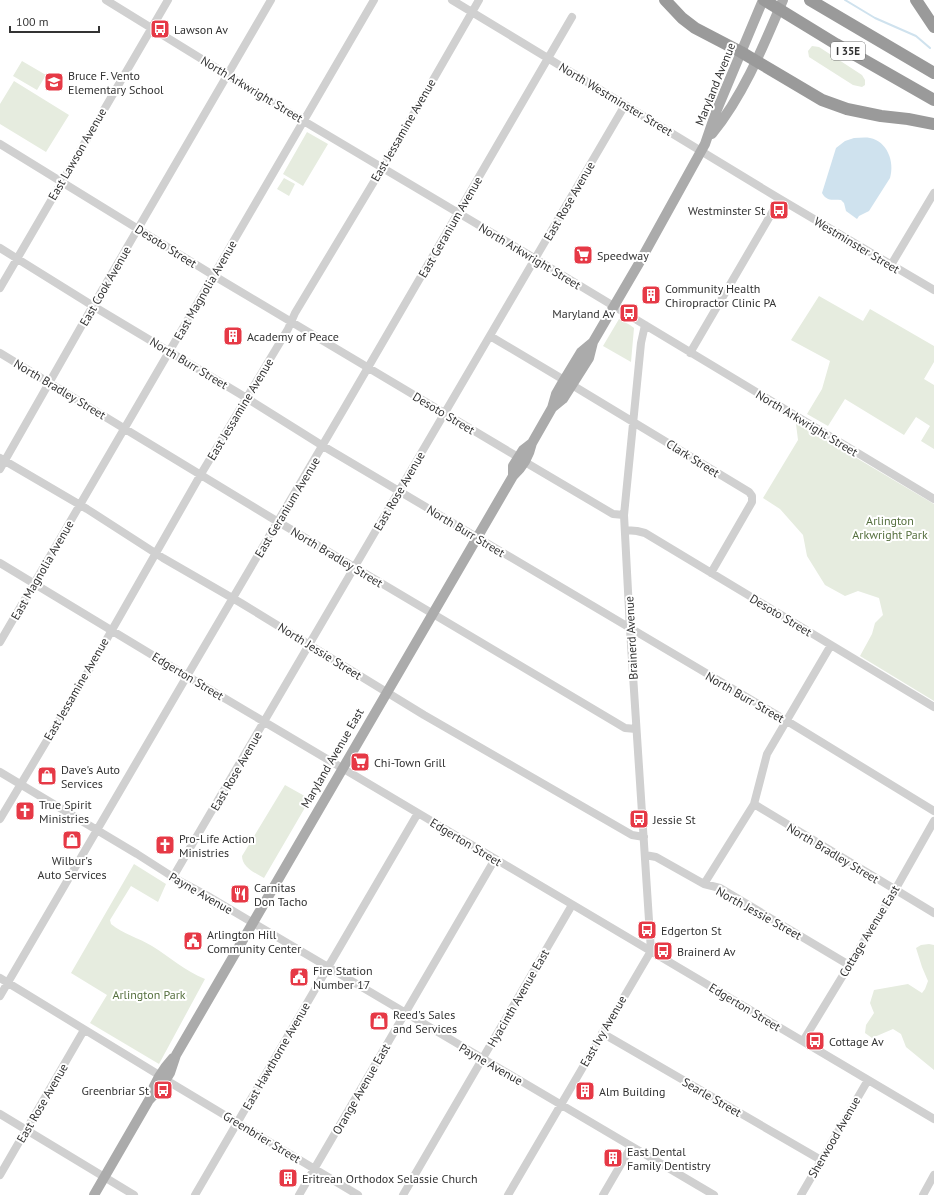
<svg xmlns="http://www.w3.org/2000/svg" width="934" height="1195" font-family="'PT Sans',sans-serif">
	<rect width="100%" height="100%" fill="#fff"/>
	<path fill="#e6ecdf" d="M 812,46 L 819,47 L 862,75 L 865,80 L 865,85 L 862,87 L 853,85 L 809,57 L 808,51 Z
		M 22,61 L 46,75 L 37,90 L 13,76 Z
		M 14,81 L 69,115 L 46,152 L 0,124 L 0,104 Z
		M 307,132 L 328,144 L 303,186 L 283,174 Z
		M 284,178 L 295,184 L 289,196 L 277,189 Z
		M 819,296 L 863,321 L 870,309 L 934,346 L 934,362 L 924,379 L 934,385 L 934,449 L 921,441 L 930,426 L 916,417 L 904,435 L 845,399 L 828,426 L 807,414 L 822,389 L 830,361 L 791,340 Z
		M 619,319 L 630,325 L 634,328 L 631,362 L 603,346 Z
		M 796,424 L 806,428 L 934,504 L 934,701 L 860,656 L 872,634 L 875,623 L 883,615 L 879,598 L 858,591 L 845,596 L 825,585 L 807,556 L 803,535 L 780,509 L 763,498 L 798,440 Z
		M 285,785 L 310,799 L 264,878 C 255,873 242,867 242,856 Z
		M 134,864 L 166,884 L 158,902 L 131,886 L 110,920 L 111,924 C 123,934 139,938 152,946 C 170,957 185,971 205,979 L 159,1064 L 90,1023 L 107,995 L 71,973 Z
		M 929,944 L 934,945 L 934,1070 L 906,1047 L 901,1034 L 893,1029 L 872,1038 L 865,1033 L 866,1025 L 874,1013 L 870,1003 L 874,990 L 908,984 L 922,993 L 925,989 L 928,981 L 922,967 L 916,948 L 921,945 Z"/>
	<path fill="#cfe2ee" d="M 854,138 C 859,138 865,137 870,138 C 887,141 895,162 890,178 L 869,211 L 859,216 L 857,219 L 846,211 L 844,203 L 841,200 C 833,199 827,202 822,193 L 836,148 L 845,141 Z"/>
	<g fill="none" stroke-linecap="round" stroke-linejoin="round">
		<path stroke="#cfe2ee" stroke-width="2" d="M 845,0 L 875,18 L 916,36 L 930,48"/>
		<path stroke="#d0d0d0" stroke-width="8" d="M 106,0 L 265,98 L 529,255 L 934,499
			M 452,0 L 780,199 L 934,290
			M 0,144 L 221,280 L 518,457
			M 0,248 L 98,309 L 240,394 L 323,446 L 787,721 L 934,811
			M 891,265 L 934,193
			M 0,288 L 168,0
			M 645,325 L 641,343 L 624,515 L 630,629 L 651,951
			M 490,336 L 564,380
			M 0,353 L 270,517 L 625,728 L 636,729
			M 690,353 L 780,199
			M 572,385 L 749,492 L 752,496 L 752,502 L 711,573
			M 0,458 L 87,509 L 163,558 L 241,603 L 424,715 L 632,835 L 644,837
			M 525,462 L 613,514 L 624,515
			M 0,469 L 90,311 L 271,0
			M 625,530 L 637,531 L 645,533 L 934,707
			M 0,563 L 187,676 L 934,1119
			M 0,642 L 374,0
			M 0,772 L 137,854 L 176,879 L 206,895 L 714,1195
			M 754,804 L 934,913
			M 0,819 L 92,665 L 201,474 L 288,329 L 295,313 L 387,160 L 479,0
			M 645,855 L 656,857 L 704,884 L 720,888 L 849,965
			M 173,877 L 625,105
			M 704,884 L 754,804 L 767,754 L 831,645
			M 0,978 L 159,1075
			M 0,996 L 187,676 L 345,407 L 572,17
			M 602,1033 L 821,1160
			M 803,1041 L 895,890 L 934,821
			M 166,1080 L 358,1195
			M 0,1114 L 134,1195
			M 0,1175 L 84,1030
			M 195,1195 L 418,813
			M 299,1195 L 495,859
			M 403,1195 L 572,905
			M 508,1195 L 651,951
			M 603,1195 L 631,1147
			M 801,1195 L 868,1080
			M 923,1195 L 934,1175"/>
		<path stroke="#ababab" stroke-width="10" d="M 712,134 C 744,94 763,47 783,0
			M 552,408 L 563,399 L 589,358 L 593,342 L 638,265 L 705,144 L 716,112 L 763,0
			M 513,476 L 513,466 L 523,450 L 532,443 L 552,408 L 556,394 L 564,380 L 581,352 L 593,342
			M 150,1097 C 155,1081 162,1070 173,1058
			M 94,1195 L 149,1100 L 162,1086 L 170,1073 L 176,1055 L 513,476 C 523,467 529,457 532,443"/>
		<path stroke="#9a9a9a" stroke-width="12" d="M 665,0 L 682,18 L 695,28 L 741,52 L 822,100 L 847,109 L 881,116 L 908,119 L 934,124
			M 764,0 L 836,44 L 934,100
			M 810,0 L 934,73
			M 916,0 L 934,27"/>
	</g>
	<defs>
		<g id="bus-square" transform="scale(1)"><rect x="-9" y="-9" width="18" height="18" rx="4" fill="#e63946" stroke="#fff"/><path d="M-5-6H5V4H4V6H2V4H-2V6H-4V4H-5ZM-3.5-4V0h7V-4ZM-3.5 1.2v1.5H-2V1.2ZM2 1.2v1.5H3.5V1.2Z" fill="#fff"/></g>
		<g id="school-square" transform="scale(1)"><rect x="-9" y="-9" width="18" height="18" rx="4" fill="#e63946" stroke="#fff"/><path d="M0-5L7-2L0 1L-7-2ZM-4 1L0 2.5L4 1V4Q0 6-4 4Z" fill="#fff"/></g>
		<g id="supermarket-square" transform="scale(1)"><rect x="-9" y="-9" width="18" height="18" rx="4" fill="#e63946" stroke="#fff"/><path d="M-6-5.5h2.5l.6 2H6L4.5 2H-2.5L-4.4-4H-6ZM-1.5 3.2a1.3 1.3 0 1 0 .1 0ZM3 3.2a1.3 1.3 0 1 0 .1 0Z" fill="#fff"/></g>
		<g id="building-square" transform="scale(1)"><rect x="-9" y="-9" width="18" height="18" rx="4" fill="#e63946" stroke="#fff"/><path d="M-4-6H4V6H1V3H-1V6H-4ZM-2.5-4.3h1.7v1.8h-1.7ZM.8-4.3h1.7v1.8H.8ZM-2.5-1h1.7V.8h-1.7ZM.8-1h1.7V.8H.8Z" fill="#fff"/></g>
		<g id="shop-square" transform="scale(1)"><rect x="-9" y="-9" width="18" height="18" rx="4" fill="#e63946" stroke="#fff"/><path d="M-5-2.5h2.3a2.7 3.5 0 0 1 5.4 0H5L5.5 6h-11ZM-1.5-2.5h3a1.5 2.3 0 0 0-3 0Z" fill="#fff"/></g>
		<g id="church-square" transform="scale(1)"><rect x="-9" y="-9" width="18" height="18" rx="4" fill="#e63946" stroke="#fff"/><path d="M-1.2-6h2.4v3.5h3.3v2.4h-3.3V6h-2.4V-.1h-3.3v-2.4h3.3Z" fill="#fff"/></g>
		<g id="restaurant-square" transform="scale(1)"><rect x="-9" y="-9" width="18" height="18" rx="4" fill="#e63946" stroke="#fff"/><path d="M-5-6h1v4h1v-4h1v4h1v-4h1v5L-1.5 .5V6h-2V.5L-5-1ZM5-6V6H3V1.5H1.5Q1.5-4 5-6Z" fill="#fff"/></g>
		<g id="civic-square" transform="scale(1)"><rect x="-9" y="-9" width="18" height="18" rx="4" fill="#e63946" stroke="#fff"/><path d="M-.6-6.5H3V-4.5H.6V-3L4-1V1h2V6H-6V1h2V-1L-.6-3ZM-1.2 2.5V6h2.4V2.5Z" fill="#fff"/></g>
	</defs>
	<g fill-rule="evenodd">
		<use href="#bus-square" x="160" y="29"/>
		<use href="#school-square" x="54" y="82"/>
		<use href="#bus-square" x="779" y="210"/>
		<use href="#supermarket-square" x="583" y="255"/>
		<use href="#building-square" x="651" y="295"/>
		<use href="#bus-square" x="629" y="313"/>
		<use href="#building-square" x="233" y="336"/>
		<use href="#supermarket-square" x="360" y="762"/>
		<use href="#shop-square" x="47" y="776"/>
		<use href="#church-square" x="25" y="811"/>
		<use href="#bus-square" x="639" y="819"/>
		<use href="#shop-square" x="72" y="840"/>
		<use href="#church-square" x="165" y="845"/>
		<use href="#restaurant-square" x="240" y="894"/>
		<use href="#bus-square" x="647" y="930"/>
		<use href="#civic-square" x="193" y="941"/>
		<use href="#bus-square" x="663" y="951"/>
		<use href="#civic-square" x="299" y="977"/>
		<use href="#shop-square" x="379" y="1021"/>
		<use href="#bus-square" x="815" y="1041"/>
		<use href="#bus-square" x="163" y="1090"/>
		<use href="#building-square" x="585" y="1091"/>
		<use href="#building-square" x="613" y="1158"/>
		<use href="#building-square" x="288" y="1178"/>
	</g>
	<g text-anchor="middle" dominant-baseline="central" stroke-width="4" stroke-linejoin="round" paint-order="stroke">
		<rect fill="#fff" stroke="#707070" stroke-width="1" x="831" y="42" width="34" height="18" rx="3"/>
		<g font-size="11" font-weight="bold" fill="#333">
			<text x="848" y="51">I 35E</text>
		</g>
		<g font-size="12" fill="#333" stroke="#fff" text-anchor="start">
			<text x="174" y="29">Lawson Av</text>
			<text x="68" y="75">Bruce F. Vento<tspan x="68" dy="14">Elementary School</tspan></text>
			<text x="765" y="210" text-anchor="end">Westminster St</text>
			<text x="597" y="255">Speedway</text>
			<text x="665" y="288">Community Health<tspan x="665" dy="14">Chiropractor Clinic PA</tspan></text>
			<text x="615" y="313" text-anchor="end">Maryland Av</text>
			<text x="247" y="336">Academy of Peace</text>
			<text x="374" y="762">Chi-Town Grill</text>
			<text x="61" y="769">Dave's Auto<tspan x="61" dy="14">Services</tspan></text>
			<text x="39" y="804">True Spirit<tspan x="39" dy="14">Ministries</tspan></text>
			<text x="653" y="819">Jessie St</text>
			<text x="179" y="838">Pro-Life Action<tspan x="179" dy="14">Ministries</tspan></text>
			<text x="72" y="860" text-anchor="middle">Wilbur's<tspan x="72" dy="14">Auto Services</tspan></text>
			<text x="254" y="887">Carnitas<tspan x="254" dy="14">Don Tacho</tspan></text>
			<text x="661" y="930">Edgerton St</text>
			<text x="207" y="934">Arlington Hill<tspan x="207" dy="14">Community Center</tspan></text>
			<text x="677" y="951">Brainerd Av</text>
			<text x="313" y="970">Fire Station<tspan x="313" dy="14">Number 17</tspan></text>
			<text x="393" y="1014">Reed's Sales<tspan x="393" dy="14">and Services</tspan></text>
			<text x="829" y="1041">Cottage Av</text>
			<text x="149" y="1090" text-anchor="end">Greenbriar St</text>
			<text x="599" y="1091">Alm Building</text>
			<text x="627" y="1151">East Dental<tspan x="627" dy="14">Family Dentistry</tspan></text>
			<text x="302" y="1178">Eritrean Orthodox Selassie Church</text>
		</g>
		<g font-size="12" fill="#333" stroke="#fff">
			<text transform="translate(715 84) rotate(-68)">Maryland Avenue</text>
			<text transform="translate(252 89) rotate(31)">North Arkwright Street</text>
			<text transform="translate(616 99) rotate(31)">North Westminster Street</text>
			<text transform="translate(403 130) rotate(-60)">East Jessamine Avenue</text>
			<text transform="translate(77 154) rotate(-60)">East Lawson Avenue</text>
			<text transform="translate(569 201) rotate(-60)">East Rose Avenue</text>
			<text transform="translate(450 227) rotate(-60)">East Geranium Avenue</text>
			<text transform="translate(857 245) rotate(31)">Westminster Street</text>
			<text transform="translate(166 246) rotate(32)">Desoto Street</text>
			<text transform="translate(530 256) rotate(31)">North Arkwright Street</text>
			<text transform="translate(105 286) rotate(-60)">East Cook Avenue</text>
			<text transform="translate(205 290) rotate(-60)">East Magnolia Avenue</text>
			<text transform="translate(189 363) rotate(31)">North Burr Street</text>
			<text transform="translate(60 389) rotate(31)">North Bradley Street</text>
			<text transform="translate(240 409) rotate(-59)">East Jessamine Avenue</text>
			<text transform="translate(444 413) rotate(31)">Desoto Street</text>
			<text transform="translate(807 423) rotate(31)">North Arkwright Street</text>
			<text transform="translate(693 458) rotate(32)">Clark Street</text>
			<text transform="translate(399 491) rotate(-60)">East Rose Avenue</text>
			<text transform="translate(287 507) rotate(-59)">East Geranium Avenue</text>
			<text transform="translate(466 531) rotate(31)">North Burr Street</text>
			<text transform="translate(337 557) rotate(31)">North Bradley Street</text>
			<text transform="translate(42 570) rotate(-60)">East Magnolia Avenue</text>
			<text transform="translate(781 615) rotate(31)">Desoto Street</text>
			<text transform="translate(631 638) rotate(-93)">Brainerd Avenue</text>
			<text transform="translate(320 651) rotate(32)">North Jessie Street</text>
			<text transform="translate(188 676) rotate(31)">Edgerton Street</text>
			<text transform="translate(76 689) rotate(-60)">East Jessamine Avenue</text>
			<text transform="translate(745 697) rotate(30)">North Burr Street</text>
			<text transform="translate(332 758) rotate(-60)">Maryland Avenue East</text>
			<text transform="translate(236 771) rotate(-60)">East Rose Avenue</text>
			<text transform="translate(466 842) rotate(31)">Edgerton Street</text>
			<text transform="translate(833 853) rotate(31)">North Bradley Street</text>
			<text transform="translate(201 893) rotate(30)">Payne Avenue</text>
			<text transform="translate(759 913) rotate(29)">North Jessie Street</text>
			<text transform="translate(869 931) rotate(-59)">Cottage Avenue East</text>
			<text transform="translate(518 998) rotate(-60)">Hyacinth Avenue East</text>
			<text transform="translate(745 1007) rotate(31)">Edgerton Street</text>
			<text transform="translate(603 1031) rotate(-60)">East Ivy Avenue</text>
			<text transform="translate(276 1056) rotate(-60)">East Hawthorne Avenue</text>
			<text transform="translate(491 1064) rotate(30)">Payne Avenue</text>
			<text transform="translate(361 1089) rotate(-60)">Orange Avenue East</text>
			<text transform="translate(712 1097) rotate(30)">Searle Street</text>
			<text transform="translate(42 1103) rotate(-60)">East Rose Avenue</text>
			<text transform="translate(262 1137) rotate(31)">Greenbrier Street</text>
			<text transform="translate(834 1137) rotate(-60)">Sherwood Avenue</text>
		</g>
		<g font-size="12" fill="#56703f" stroke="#fff">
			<text x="890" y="520">Arlington<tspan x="890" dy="14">Arkwright Park</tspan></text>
			<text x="149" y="994">Arlington Park</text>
		</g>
	</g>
	<path d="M10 26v6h89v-6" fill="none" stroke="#333333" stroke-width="2"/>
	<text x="16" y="26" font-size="12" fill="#333333" stroke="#ffffff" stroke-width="3" paint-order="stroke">100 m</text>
</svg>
